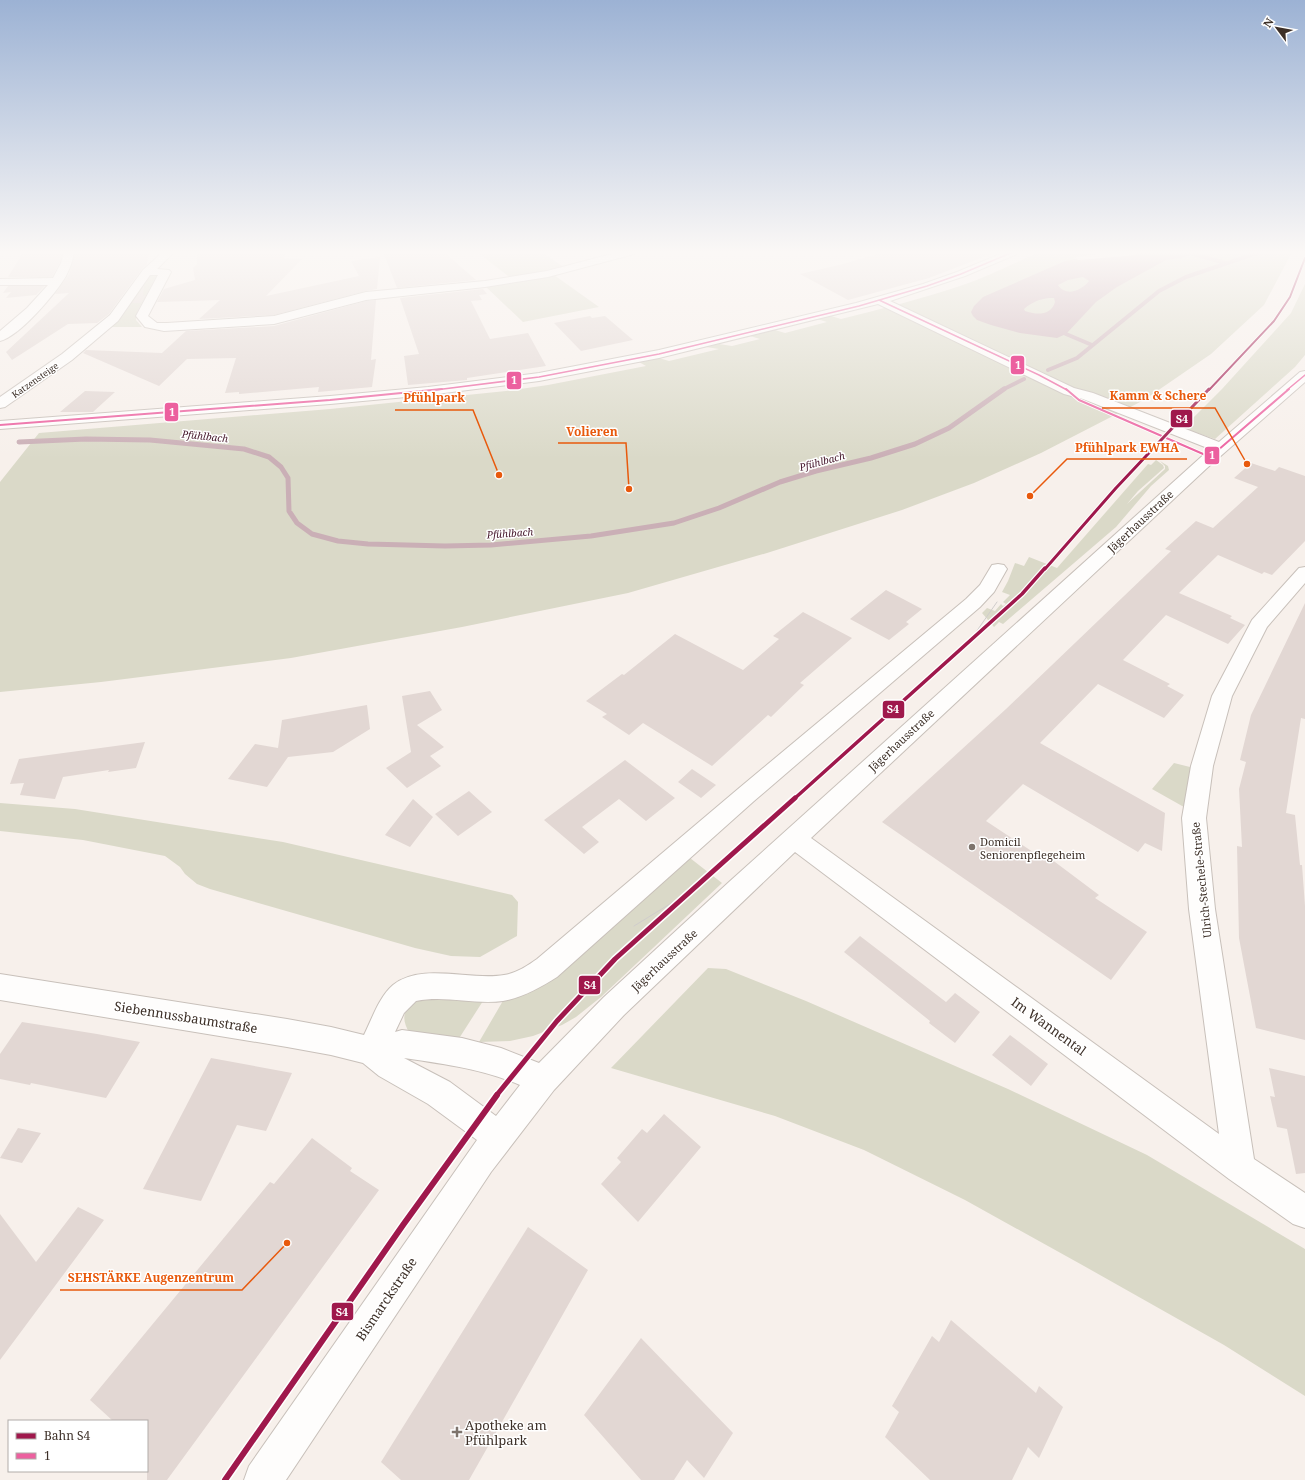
<svg xmlns="http://www.w3.org/2000/svg" width="1305" height="1480" font-family="'Noto Serif',serif">
	<rect width="100%" height="100%" fill="#f7f0eb"/>
	<path fill="#dad9c8" d="M 477,252 L 541,252 L 564,267 L 512,279 Z
		M 1039,252 L 1292,252 L 1264,305 L 1211,354 L 1144,400 L 1041,453 L 974,483 L 902,510 L 767,553 L 628,593 L 462,627 L 291,658 L 101,682 L 0,692 L 0,482 L 39,433 L 330,409 L 506,391 L 548,385 L 646,366 L 639,362 L 659,358 L 669,361 L 719,349 L 706,347 L 719,344 L 732,346 L 760,339 L 750,336 L 775,330 L 785,333 L 827,322 L 817,319 L 831,316 L 841,319 C 881,309 921,299 960,286 C 987,277 1013,264 1039,252 Z
		M 153,274 L 157,275 L 137,312 L 136,320 L 142,327 L 110,327 L 149,275 Z
		M 554,275 L 599,307 L 523,322 L 486,287 Z
		M 1305,284 L 1305,355 L 1295,367 L 1215,439 L 1183,428 L 1222,389 L 1291,313 Z
		M 1156,460 L 1163,465 L 1164,468 L 1138,491 L 1127,504 L 1165,469 L 1165,466 L 1160,461 L 1168,466 L 1169,470 L 1151,486 L 1116,527 L 1003,624 L 999,622 L 994,627 L 982,613 L 987,608 L 995,611 L 1001,604 L 1003,606 L 1006,604 L 1003,602 L 1010,595 L 1002,592 L 1008,581 L 1015,563 L 1024,566 L 1029,557 L 1057,568 L 1148,464 L 1151,465 Z
		M 1174,763 L 1194,768 L 1191,811 L 1152,789 Z
		M 0,803 L 75,809 L 283,842 L 512,895 L 518,902 L 517,936 L 480,957 L 451,956 L 415,948 L 210,889 L 197,884 L 185,874 L 180,867 L 165,856 L 83,840 L 0,831 Z
		M 690,858 L 722,883 L 601,997 L 576,1017 L 562,1025 L 533,1036 L 510,1041 L 479,1042 L 504,999 Z
		M 708,968 L 726,969 L 806,1001 L 1008,1089 L 1147,1155 L 1305,1249 L 1305,1396 L 1224,1345 L 1084,1266 L 965,1200 L 864,1150 L 775,1116 L 611,1068 Z
		M 420,999 L 483,1001 L 458,1040 L 410,1034 C 400,1017 403,1009 420,999 Z"/>
	<path fill="#caafb6" fill-rule="evenodd" d="M 1121,252 L 1194,252 L 1193,254 L 1182,258 L 1166,260 L 1117,287 L 1096,302 L 1066,334 L 1057,338 L 1020,333 L 991,325 L 977,320 L 973,316 L 971,312 L 974,306 L 983,297 L 1065,261 ZM 1083,277 L 1089,281 C 1081,291 1066,297 1058,285 L 1068,280 ZM 1049,298 L 1054,298 L 1055,302 C 1051,316 1036,315 1025,311 L 1024,309 C 1032,302 1040,299 1049,298 Z"/>
	<path fill="#f7f0eb" d="M 1110,252 L 1134,252 L 1136,255 L 1079,260 L 1072,258 Z"/>
	<g fill="none" stroke-linecap="round" stroke-linejoin="round">
		<path stroke="#caafb6" stroke-width="4" d="M 1193,254 L 1226,263
			M 1066,334 L 1092,345
			M 1048,370 L 1077,358 L 1159,291 L 1186,277 L 1260,252
			M 1002,390 L 1024,379"/>
		<path stroke="#caafb6" stroke-width="5" d="M 19,442 L 86,439 L 150,440 L 244,449 L 269,457 L 281,467 L 288,478 L 289,511 L 297,523 L 312,534 L 338,541 L 368,544 L 445,546 L 491,545 L 591,536 L 674,523 L 719,508 L 780,482 L 816,471 L 871,458 L 915,444 L 949,428 L 1004,389"/>
	</g>
	<path fill="#e2d7d3" d="M 49,252 L 63,252 L 60,262 L 52,277 L 8,277 L 22,254 Z
		M 75,252 L 149,252 L 147,264 L 142,269 L 109,314 L 97,323 L 68,324 L 12,360 L 6,352 L 69,293 L 55,294 L 69,274 Z
		M 197,252 L 288,252 L 283,258 L 302,259 L 266,296 L 359,276 L 351,261 L 380,257 L 377,289 L 366,291 L 274,315 L 199,319 L 220,300 L 157,302 L 164,289 L 195,280 L 193,268 L 197,264 Z
		M 400,252 L 444,252 L 476,280 L 397,288 L 384,254 Z
		M 884,252 L 994,252 L 994,253 L 929,278 L 848,300 L 800,274 L 843,264 Z
		M 8,286 L 45,286 L 36,295 L 6,298 L 11,292 L 3,293 Z
		M 144,286 L 143,296 L 146,295 L 141,303 L 132,303 Z
		M 483,289 L 487,294 L 479,295 L 482,300 L 471,301 L 490,339 L 528,333 L 546,366 L 467,378 L 467,380 L 408,385 L 404,356 L 419,354 L 400,298 Z
		M 376,300 L 371,360 L 376,359 L 372,387 L 318,392 L 319,387 L 239,394 L 239,392 L 225,393 L 236,358 L 187,359 L 159,386 L 83,353 L 86,350 L 162,353 L 186,331 L 274,326 L 366,301 Z
		M 590,316 L 592,318 L 605,316 L 633,340 L 581,351 L 554,323 Z
		M 85,391 L 115,392 L 93,412 L 60,412 Z
		M 1251,463 L 1275,471 L 1279,467 L 1305,476 L 1305,541 L 1272,575 L 1264,572 L 1262,574 L 1218,555 L 1179,593 L 1232,616 L 1230,618 L 1245,625 L 1228,644 L 1166,615 L 1123,660 L 1170,684 L 1167,686 L 1184,695 L 1164,718 L 1098,684 L 1040,743 L 1165,813 L 1162,851 L 1145,843 L 1138,852 L 1023,784 L 986,821 L 1048,862 L 1051,859 L 1099,895 L 1095,898 L 1147,932 L 1111,980 L 882,822 L 1006,709 L 1171,551 L 1165,549 L 1196,521 L 1213,528 L 1258,487 L 1234,478 Z
		M 886,590 L 922,609 L 906,622 L 909,624 L 889,640 L 850,619 Z
		M 1305,603 L 1305,719 L 1301,718 L 1286,813 L 1295,815 L 1300,865 L 1302,865 L 1305,906 L 1305,1040 L 1256,1028 L 1239,938 L 1237,846 L 1242,847 L 1239,789 L 1246,762 L 1240,760 L 1251,715 Z
		M 803,612 L 852,638 L 800,683 L 804,685 L 771,717 L 768,715 L 712,766 L 643,723 L 629,735 L 602,717 L 607,714 L 586,701 L 622,674 L 624,675 L 675,634 L 743,670 L 779,639 L 773,636 Z
		M 430,691 L 442,710 L 417,725 L 444,747 L 430,756 L 441,766 L 407,788 L 386,768 L 411,752 L 402,696 Z
		M 367,705 L 370,729 L 333,752 L 288,757 L 267,787 L 228,779 L 255,744 L 278,748 L 282,720 Z
		M 145,742 L 136,768 L 108,772 L 109,770 L 63,777 L 55,799 L 20,795 L 24,783 L 10,784 L 19,759 Z
		M 625,760 L 675,798 L 646,821 L 619,799 L 582,827 L 599,842 L 584,854 L 544,820 Z
		M 692,769 L 716,785 L 701,798 L 678,782 Z
		M 469,791 L 492,812 L 458,836 L 435,814 Z
		M 413,799 L 433,817 L 410,847 L 385,835 Z
		M 860,936 L 946,1002 L 955,993 L 980,1012 L 955,1043 L 929,1023 L 930,1021 L 844,952 Z
		M 22,1022 L 97,1034 L 140,1042 L 106,1098 L 31,1083 L 30,1085 L 0,1079 L 0,1054 Z
		M 1010,1035 L 1048,1064 L 1031,1086 L 992,1055 Z
		M 211,1058 L 292,1073 L 266,1131 L 237,1125 L 201,1201 L 143,1189 Z
		M 1269,1068 L 1305,1076 L 1305,1173 L 1296,1174 L 1287,1129 L 1277,1127 L 1270,1096 L 1275,1097 Z
		M 664,1114 L 701,1147 L 638,1222 L 601,1184 L 621,1162 L 617,1158 L 642,1129 L 647,1133 Z
		M 18,1128 L 41,1133 L 22,1163 L 0,1158 Z
		M 312,1138 L 352,1168 L 350,1171 L 379,1190 L 167,1480 L 147,1480 L 147,1421 L 113,1421 L 90,1400 L 270,1182 L 274,1184 Z
		M 78,1207 L 104,1220 L 0,1360 L 0,1214 L 36,1262 Z
		M 528,1227 L 588,1270 L 469,1480 L 401,1480 L 381,1462 Z
		M 951,1320 L 1036,1393 L 1039,1386 L 1063,1407 L 1039,1458 L 1028,1447 L 1012,1480 L 930,1480 L 885,1437 L 899,1412 L 892,1406 L 932,1336 L 939,1342 Z
		M 641,1338 L 733,1433 L 704,1478 L 687,1460 L 674,1480 L 641,1480 L 584,1415 Z"/>
	<g fill="none" stroke-linecap="round" stroke-linejoin="round">
		<g stroke="#c8c0ba" stroke-width="2">
			<path id="minor" d="M 64,252 L 74,252 C 73,260 70,268 66,276 C 56,293 20,336 0,341 L 0,331 L 27,308 L 48,285 L 0,285 L 0,279 L 53,278 L 61,263 Z
				M 163,252 L 174,252 L 157,269 L 169,270 L 171,272 L 148,316 L 157,323 L 167,323 L 274,316 L 366,292 L 485,281 L 547,271 L 619,252 L 635,252 L 634,254 L 548,277 L 485,287 L 366,300 L 274,324 L 164,331 L 145,327 L 136,316 L 158,275 L 150,275 L 118,321 L 72,360 L 5,407 L 0,408 L 0,397 L 62,354 L 110,315 L 143,270 Z
				M 1005,252 L 1018,252 L 1017,254 L 965,276 L 890,301 L 1074,388 L 1093,393 L 1219,442 L 1300,372 L 1305,371 L 1305,382 L 1207,468 L 811,838 L 1219,1134 L 1189,909 L 1182,818 L 1191,766 L 1212,696 L 1252,620 L 1299,568 L 1305,567 L 1305,583 L 1267,627 L 1232,696 L 1213,766 L 1206,818 L 1215,909 L 1254,1159 L 1305,1193 L 1305,1228 L 1293,1224 L 1229,1179 L 795,852 L 624,1015 L 554,1090 L 491,1172 L 286,1480 L 244,1480 L 249,1466 L 477,1140 L 428,1104 L 379,1076 L 363,1063 L 331,1055 L 287,1047 L 0,1000 L 0,974 L 287,1019 L 331,1027 L 364,1035 C 372,1019 379,997 393,985 C 421,962 471,981 504,975 C 517,973 527,966 537,959 L 738,789 L 966,599 L 980,585 L 992,565 L 998,564 L 1004,565 L 1007,569 L 994,592 L 980,607 L 754,801 L 557,977 C 541,987 522,998 503,1001 C 474,1005 445,995 416,1001 L 404,1013 L 395,1032 L 402,1030 L 462,1038 L 501,1048 L 539,1063 L 604,997 L 729,882 L 1210,449 L 1083,399 L 1064,394 L 878,304 L 659,358 L 539,381 L 428,395 L 330,404 L 0,429 L 0,421 L 330,396 L 428,387 L 539,373 L 659,350 L 856,303 L 923,284 L 957,272 ZM 404,1058 C 444,1064 483,1069 520,1085 L 496,1116 L 450,1082 Z"/>
		</g>
		<use href="#minor" fill="#fefdfc" fill-rule="evenodd"/>
		<path stroke="#d0cdcc" stroke-width="1" d="M 967,645 L 997,602
			M 634,926 L 678,899 L 709,876"/>
		<g stroke="#fff" stroke-width="3">
			<path id="bus-1-far1" d="M 879,300 L 1039,375 L 1067,390
				M 435,390 L 539,377 L 659,354 L 859,306 L 927,286 L 961,274 L 1013,252
				M 1287,390 L 1305,375"/>
		</g>
		<g stroke="#fff" stroke-width="4">
			<path id="bus-1" d="M 1066,389 L 1079,400 L 1210,457 L 1289,389
				M 0,425 L 330,400 L 442,389"/>
		</g>
		<use href="#bus-1-far1" stroke="#ec609f" stroke-width="1.5"/>
		<use href="#bus-1" stroke="#ec609f" stroke-width="2"/>
		<g stroke="#fff" stroke-width="3.5">
			<path id="rail-1-far4" d="M 1209,390 L 1274,321 L 1290,297 L 1305,258"/>
		</g>
		<g stroke="#fff" stroke-width="5">
			<path id="rail-1-far3" d="M 1045,569 L 1116,488 L 1209,389"/>
		</g>
		<g stroke="#fff" stroke-width="6">
			<path id="rail-1-far2" d="M 794,799 L 1022,594 L 1045,568"/>
		</g>
		<g stroke="#fff" stroke-width="8">
			<path id="rail-1-far1" d="M 496,1096 L 557,1021 L 615,959 L 795,798"/>
		</g>
		<g stroke="#fff" stroke-width="9">
			<path id="rail-1" d="M 225,1480 L 403,1225 L 497,1095"/>
		</g>
		<use href="#rail-1-far4" stroke="#9f184c" stroke-width="2"/>
		<use href="#rail-1-far3" stroke="#9f184c" stroke-width="3"/>
		<use href="#rail-1-far2" stroke="#9f184c" stroke-width="3.5"/>
		<use href="#rail-1-far1" stroke="#9f184c" stroke-width="5"/>
		<use href="#rail-1" stroke="#9f184c" stroke-width="6"/>
	</g>
	<linearGradient id="sky" x2="0" y2="1"><stop stop-color="#9cb2d4"/><stop offset="0.55" stop-color="#fbf8f6"/><stop offset="1" stop-color="#fbf8f6" stop-opacity="0"/></linearGradient>
	<rect width="1305" height="459" fill="url(#sky)"/>
	<g fill="#7d736c" stroke="#fff" stroke-width="1.5">
		<circle cx="972" cy="847" r="4"/>
		<path d="M455 1426h4v4h4v4h-4v4h-4v-4h-4v-4h4z"/>
	</g>
	<g text-anchor="middle" dominant-baseline="central" stroke-width="3" stroke-linejoin="round" paint-order="stroke">
		<g font-size="9" fill="#3c2f27" stroke="#fff">
			<text transform="translate(35 380) rotate(-35)">Katzensteige</text>
		</g>
		<g font-size="10" font-style="italic" fill="#44162a" stroke="#fff">
			<text transform="translate(205 436) rotate(6)">Pfühlbach</text>
			<text transform="translate(822 461) rotate(-15)">Pfühlbach</text>
			<text transform="translate(510 533) rotate(-4)">Pfühlbach</text>
		</g>
		<g font-size="11" fill="#3c2f27" stroke="#fff">
			<text transform="translate(1140 521) rotate(-43)">Jägerhausstraße</text>
			<text transform="translate(901 740) rotate(-43)">Jägerhausstraße</text>
			<text transform="translate(1201 880) rotate(-96)">Ulrich-Stechele-Straße</text>
			<text transform="translate(664 960) rotate(-43)">Jägerhausstraße</text>
		</g>
		<g font-size="11" fill="#3c2f27" stroke="#fff" text-anchor="start">
			<text x="980" y="841">Domicil<tspan x="980" dy="13">Seniorenpflegeheim</tspan></text>
		</g>
		<g font-size="13" fill="#3c2f27" stroke="#fff">
			<text transform="translate(186 1017) rotate(9)">Siebennussbaumstraße</text>
			<text transform="translate(1049 1026) rotate(36)">Im Wannental</text>
			<text transform="translate(386 1299) rotate(-56)">Bismarckstraße</text>
		</g>
		<g font-size="13" fill="#3c2f27" stroke="#fff" text-anchor="start">
			<text x="465" y="1425">Apotheke am<tspan x="465" dy="15">Pfühlpark</tspan></text>
		</g>
	</g>
	<path fill="none" stroke="#e8590c" stroke-width="1.5" d="M1247 464L1215 408H1102M499 475L473 410H395M629 489L626 443H558M1030 496L1067 459H1187M287 1243L242 1290H60"/>
	<g fill="#e8590c" stroke="#fff" stroke-width="1.5">
		<circle cx="1247" cy="464" r="4"/>
		<circle cx="499" cy="475" r="4"/>
		<circle cx="629" cy="489" r="4"/>
		<circle cx="1030" cy="496" r="4"/>
		<circle cx="287" cy="1243" r="4"/>
	</g>
	<g font-size="12" text-anchor="middle" font-weight="bold" fill="#e8590c" stroke="#fff" stroke-width="3" stroke-linejoin="round" paint-order="stroke">
		<text x="1158" y="400">Kamm &amp; Schere</text>
		<text x="434" y="402">Pfühlpark</text>
		<text x="592" y="436">Volieren</text>
		<text x="1127" y="452">Pfühlpark EWHA</text>
		<text x="151" y="1282">SEHSTÄRKE Augenzentrum</text>
	</g>
	<g stroke="#fff" stroke-width="1.5">
		<rect x="1010" y="355" width="15" height="20" rx="4" fill="#ec609f"/>
		<rect x="506" y="371" width="16" height="19" rx="4" fill="#ec609f"/>
		<rect x="164" y="402" width="15" height="20" rx="4" fill="#ec609f"/>
		<rect x="1170" y="409" width="23" height="19" rx="4" fill="#9f184c"/>
		<rect x="1204" y="446" width="16" height="19" rx="4" fill="#ec609f"/>
		<rect x="882" y="700" width="23" height="19" rx="4" fill="#9f184c"/>
		<rect x="578" y="975" width="23" height="20" rx="4" fill="#9f184c"/>
		<rect x="331" y="1302" width="23" height="19" rx="4" fill="#9f184c"/>
	</g>
	<g font-size="11" text-anchor="middle" font-weight="bold" fill="#fff">
		<text x="1018" y="369">1</text>
		<text x="514" y="384">1</text>
		<text x="172" y="416">1</text>
		<text x="1182" y="423">S4</text>
		<text x="1212" y="459">1</text>
		<text x="893" y="713">S4</text>
		<text x="590" y="989">S4</text>
		<text x="342" y="1316">S4</text>
	</g>
	<rect x="8" y="1420" width="140" height="52" fill="#ffffff" stroke="#b1aca9"/>
	<rect x="16" y="1433" width="20" height="6" fill="#9f184c" stroke="#b1aca9"/>
	<text x="44" y="1440" font-size="12" fill="#3c2f27">Bahn S4</text>
	<rect x="16" y="1453" width="20" height="6" fill="#ec609f" stroke="#b1aca9"/>
	<text x="44" y="1460" font-size="12" fill="#3c2f27">1</text>
	<g transform="translate(1277 28) rotate(302)" stroke="#ffffff" stroke-width="3" paint-order="stroke">
	<path d="M0-3L7 15L0 10L-7 15Z" fill="#3c2f27"/>
	<text y="-6" font-size="11" font-weight="bold" text-anchor="middle" fill="#3c2f27">N</text>
	</g>
</svg>
